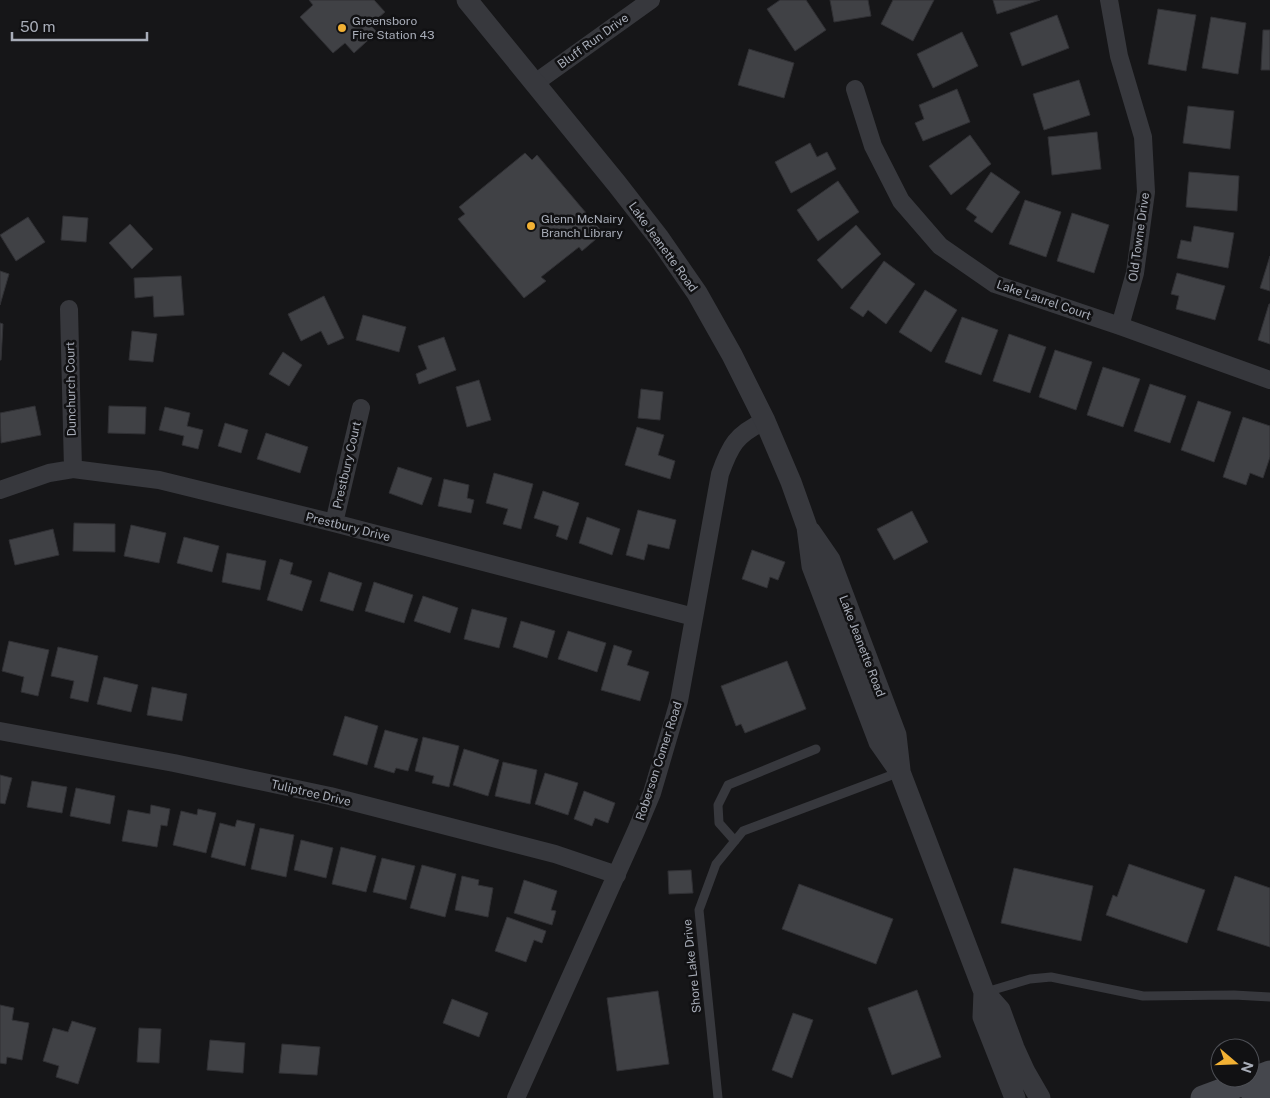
<svg xmlns="http://www.w3.org/2000/svg" width="1270" height="1098" font-family="'Public Sans',sans-serif">
	<rect width="100%" height="100%" fill="#161618"/>
	<path fill="#404145" stroke="#303034" d="M 309,0 L 374,0 L 385,12 L 370,25 L 377,32 L 354,53 L 345,43 L 333,53 L 300,17 L 313,5 Z
		M 780,0 L 806,0 L 826,30 L 795,51 L 767,9 Z
		M 830,0 L 868,0 L 871,16 L 834,22 Z
		M 893,0 L 934,0 L 913,41 L 881,24 Z
		M 993,0 L 1040,0 L 997,14 Z
		M 1158,9 L 1196,15 L 1186,71 L 1148,64 Z
		M 1057,15 L 1069,48 L 1022,66 L 1010,33 Z
		M 1211,17 L 1246,23 L 1238,74 L 1202,68 Z
		M 1263,30 L 1270,30 L 1270,70 L 1261,70 Z
		M 962,32 L 978,66 L 933,88 L 917,54 Z
		M 749,49 L 794,63 L 784,98 L 738,85 Z
		M 1079,80 L 1090,115 L 1044,130 L 1033,94 Z
		M 957,89 L 970,122 L 923,141 L 915,123 L 924,119 L 919,105 Z
		M 1188,106 L 1234,111 L 1230,149 L 1183,143 Z
		M 1097,132 L 1101,169 L 1052,175 L 1048,137 Z
		M 970,135 L 991,164 L 951,195 L 929,166 Z
		M 810,143 L 817,157 L 827,152 L 836,169 L 791,193 L 775,162 Z
		M 525,153 L 532,160 L 537,155 L 603,233 L 582,251 L 579,247 L 541,277 L 546,281 L 524,298 L 458,219 L 465,214 L 459,207 Z
		M 991,172 L 1020,192 L 992,233 L 974,221 L 977,217 L 966,209 Z
		M 1189,172 L 1239,176 L 1237,211 L 1186,207 Z
		M 838,181 L 859,212 L 818,241 L 797,210 Z
		M 1025,200 L 1061,212 L 1046,257 L 1009,244 Z
		M 1072,213 L 1109,225 L 1094,273 L 1057,261 Z
		M 63,216 L 88,218 L 86,242 L 61,240 Z
		M 28,217 L 45,242 L 16,261 L 0,235 Z
		M 130,224 L 153,249 L 132,269 L 109,243 Z
		M 856,225 L 881,254 L 842,289 L 817,260 Z
		M 1194,226 L 1234,233 L 1228,268 L 1177,258 L 1181,240 L 1191,242 Z
		M 1270,256 L 1270,291 L 1260,288 Z
		M 884,261 L 915,284 L 886,324 L 868,310 L 863,317 L 850,308 Z
		M 0,271 L 9,274 L 0,305 Z
		M 1177,273 L 1225,286 L 1215,320 L 1176,309 L 1179,296 L 1171,294 Z
		M 181,276 L 184,315 L 154,317 L 153,296 L 135,298 L 134,278 Z
		M 925,290 L 957,310 L 931,352 L 899,332 Z
		M 324,296 L 344,338 L 328,345 L 321,331 L 301,341 L 288,314 Z
		M 1269,304 L 1270,304 L 1270,344 L 1258,340 Z
		M 363,315 L 406,327 L 399,352 L 356,340 Z
		M 962,317 L 998,330 L 981,375 L 945,362 Z
		M 0,323 L 3,324 L 1,360 L 0,360 Z
		M 132,331 L 157,334 L 153,362 L 129,360 Z
		M 1009,334 L 1046,347 L 1030,393 L 993,381 Z
		M 444,337 L 456,370 L 419,384 L 416,374 L 427,369 L 418,346 Z
		M 1055,350 L 1092,362 L 1076,410 L 1039,397 Z
		M 283,352 L 302,365 L 289,386 L 269,374 Z
		M 1103,367 L 1140,379 L 1123,427 L 1087,415 Z
		M 479,380 L 491,420 L 467,427 L 456,387 Z
		M 1150,384 L 1186,396 L 1170,443 L 1134,431 Z
		M 641,389 L 663,392 L 660,420 L 638,418 Z
		M 1198,401 L 1231,412 L 1214,462 L 1181,450 Z
		M 35,406 L 41,435 L 1,443 L 0,413 Z
		M 109,406 L 146,407 L 145,434 L 108,433 Z
		M 165,407 L 190,413 L 187,426 L 203,430 L 198,449 L 182,445 L 184,436 L 159,430 Z
		M 1243,417 L 1270,426 L 1270,457 L 1263,478 L 1250,473 L 1246,485 L 1223,477 Z
		M 225,423 L 248,430 L 241,453 L 218,446 Z
		M 637,427 L 664,435 L 658,455 L 675,461 L 670,479 L 625,465 Z
		M 266,433 L 308,447 L 300,473 L 257,459 Z
		M 398,467 L 432,478 L 422,505 L 389,493 Z
		M 494,473 L 533,484 L 521,529 L 503,524 L 508,509 L 486,503 Z
		M 444,479 L 469,485 L 467,498 L 474,500 L 471,513 L 438,506 Z
		M 543,491 L 579,503 L 567,540 L 556,536 L 559,526 L 534,518 Z
		M 638,510 L 676,520 L 669,549 L 648,544 L 644,560 L 626,555 Z
		M 912,511 L 928,542 L 894,560 L 877,529 Z
		M 587,517 L 620,529 L 612,555 L 579,543 Z
		M 74,523 L 115,524 L 115,552 L 73,551 Z
		M 131,525 L 166,533 L 159,563 L 124,556 Z
		M 53,529 L 59,555 L 15,565 L 9,540 Z
		M 184,537 L 219,546 L 212,572 L 177,563 Z
		M 752,550 L 785,562 L 778,580 L 770,577 L 767,588 L 742,579 Z
		M 227,553 L 266,561 L 260,590 L 222,582 Z
		M 280,559 L 293,563 L 290,574 L 312,581 L 302,611 L 267,600 Z
		M 329,572 L 362,583 L 353,611 L 320,601 Z
		M 374,582 L 413,595 L 404,623 L 365,611 Z
		M 423,596 L 458,608 L 450,633 L 414,621 Z
		M 472,609 L 507,618 L 499,648 L 464,639 Z
		M 521,621 L 555,631 L 547,658 L 513,647 Z
		M 568,631 L 606,643 L 597,672 L 558,659 Z
		M 9,641 L 49,650 L 38,696 L 21,692 L 24,677 L 2,671 Z
		M 614,645 L 632,651 L 627,665 L 649,672 L 640,701 L 601,690 Z
		M 58,647 L 98,656 L 88,702 L 70,698 L 74,681 L 51,676 Z
		M 787,661 L 806,709 L 745,733 L 741,724 L 736,726 L 721,686 Z
		M 104,677 L 138,685 L 131,712 L 97,704 Z
		M 152,687 L 187,694 L 182,721 L 147,715 Z
		M 345,716 L 378,726 L 367,765 L 333,755 Z
		M 385,730 L 418,739 L 408,771 L 396,768 L 394,773 L 374,767 Z
		M 423,737 L 459,746 L 449,787 L 432,783 L 434,776 L 415,771 Z
		M 464,749 L 499,760 L 488,796 L 453,785 Z
		M 503,762 L 537,770 L 530,804 L 495,796 Z
		M 545,773 L 578,783 L 568,815 L 535,804 Z
		M 0,775 L 12,778 L 5,804 L 0,803 Z
		M 32,781 L 67,787 L 62,813 L 27,807 Z
		M 76,788 L 115,796 L 110,824 L 70,816 Z
		M 584,791 L 615,803 L 608,823 L 595,818 L 592,826 L 574,819 Z
		M 151,805 L 170,809 L 167,826 L 161,825 L 157,847 L 122,841 L 128,810 L 150,814 Z
		M 198,809 L 216,813 L 206,853 L 173,845 L 181,811 L 197,815 Z
		M 237,820 L 255,824 L 245,866 L 211,857 L 220,823 L 235,827 Z
		M 260,828 L 294,835 L 286,877 L 251,869 Z
		M 301,840 L 333,848 L 326,878 L 294,870 Z
		M 341,847 L 376,856 L 366,892 L 332,884 Z
		M 382,858 L 415,866 L 406,900 L 373,892 Z
		M 1129,864 L 1205,890 L 1187,943 L 1106,915 L 1113,895 L 1117,897 Z
		M 422,865 L 456,874 L 445,917 L 410,908 Z
		M 1014,868 L 1093,886 L 1081,941 L 1001,923 Z
		M 691,870 L 693,893 L 669,894 L 668,871 Z
		M 462,876 L 479,880 L 478,885 L 493,888 L 488,917 L 455,910 Z
		M 1235,876 L 1270,888 L 1270,947 L 1217,930 Z
		M 524,880 L 557,891 L 551,910 L 556,911 L 552,925 L 514,913 Z
		M 799,884 L 893,919 L 876,964 L 782,929 Z
		M 507,917 L 546,931 L 542,943 L 534,940 L 526,962 L 495,951 Z
		M 917,990 L 941,1057 L 892,1075 L 868,1008 Z
		M 658,991 L 669,1064 L 617,1071 L 607,998 Z
		M 452,999 L 488,1013 L 479,1037 L 443,1023 Z
		M 0,1005 L 14,1008 L 12,1020 L 29,1023 L 22,1060 L 7,1057 L 6,1064 L 0,1063 Z
		M 793,1013 L 813,1020 L 792,1078 L 772,1070 Z
		M 72,1021 L 96,1028 L 78,1084 L 56,1077 L 59,1066 L 43,1061 L 53,1028 L 68,1032 Z
		M 139,1028 L 161,1029 L 159,1063 L 137,1062 Z
		M 210,1040 L 245,1043 L 243,1073 L 207,1070 Z
		M 282,1044 L 320,1047 L 317,1075 L 279,1073 Z"/>
	<g fill="none" stroke-linecap="round" stroke-linejoin="round">
		<path stroke="#37383d" stroke-width="9" d="M 735,841 L 719,823 L 718,805 L 728,785 L 816,749
			M 986,992 L 1030,979 L 1051,977 L 1143,996 L 1234,995 L 1270,997
			M 718,1098 L 699,910 L 716,864 L 743,831 L 900,772"/>
		<path stroke="#37383d" stroke-width="18" d="M 1109,0 L 1119,56 L 1143,137 L 1146,192 L 1135,273 L 1120,326
			M 535,83 L 651,0
			M 855,89 L 873,146 L 901,201 L 940,246 L 995,284 L 1120,326 L 1270,380
			M 69,309 L 73,469
			M 0,490 L 49,473 L 73,469 L 159,480 L 334,523 L 694,617
			M 334,523 L 361,408
			M 0,731 L 174,763 L 330,796 L 555,854 L 617,875
			M 516,1098 L 636,831 L 652,793 L 679,701 L 720,474 C 730,446 736,434 765,421"/>
		<path stroke="#37383d" stroke-width="21" d="M 467,0 L 617,184 L 659,238 L 697,293 L 732,355 L 765,421 L 791,482 L 807,527 L 812,566 L 879,742 L 900,772 L 984,992 L 1000,1010 L 1014,1048 L 1025,1072 L 1040,1098
			M 810,531 L 830,560 L 896,735 L 900,770
			M 984,992 L 983,1017 L 1015,1098"/>
		<path stroke="#45474d" stroke-width="25" d="M 1203,1098 L 1270,1073
			M 1254,1098 L 1270,1093"/>
	</g>
	<g fill="#f2b134" stroke="#111113" stroke-width="2">
		<circle cx="342" cy="28" r="5"/>
		<circle cx="531" cy="226" r="5"/>
	</g>
	<g text-anchor="middle" dominant-baseline="central" stroke-width="5" stroke-linejoin="round" paint-order="stroke">
		<g font-size="12" fill="#a8adb8" stroke="#111113" text-anchor="start">
			<text x="352" y="21">Greensboro<tspan x="352" dy="14">Fire Station 43</tspan></text>
			<text x="541" y="219">Glenn McNairy<tspan x="541" dy="14">Branch Library</tspan></text>
		</g>
		<g font-size="12" fill="#a8adb8" stroke="#111113">
			<text transform="translate(593 41) rotate(-36)">Bluff Run Drive</text>
			<text transform="translate(1139 237) rotate(-82)">Old Towne Drive</text>
			<text transform="translate(663 247) rotate(54)">Lake Jeanette Road</text>
			<text transform="translate(1044 300) rotate(19)">Lake Laurel Court</text>
			<text transform="translate(71 389) rotate(-91)">Dunchurch Court</text>
			<text transform="translate(347 465) rotate(-77)">Prestbury Court</text>
			<text transform="translate(348 527) rotate(14)">Prestbury Drive</text>
			<text transform="translate(862 646) rotate(69)">Lake Jeanette Road</text>
			<text transform="translate(659 761) rotate(-72)">Roberson Comer Road</text>
			<text transform="translate(311 793) rotate(13)">Tuliptree Drive</text>
			<text transform="translate(692 966) rotate(-96)">Shore Lake Drive</text>
		</g>
	</g>
	<g transform="translate(1235 1063) rotate(109)"><circle r="24" fill="#111113" stroke="#4d4f55"/>
	<path d="M0-4L9 19L0 12L-9 19Z" fill="#f2b134"/>
	<text y="-8" font-size="14" font-weight="bold" text-anchor="middle" fill="#a8adb8">N</text>
	</g>
	<path d="M12 32v8h135v-8" fill="none" stroke="#a8adb8" stroke-width="2.5"/>
	<text x="20" y="32" font-size="15" fill="#a8adb8" stroke="#111113" stroke-width="4" paint-order="stroke">50 m</text>
</svg>
